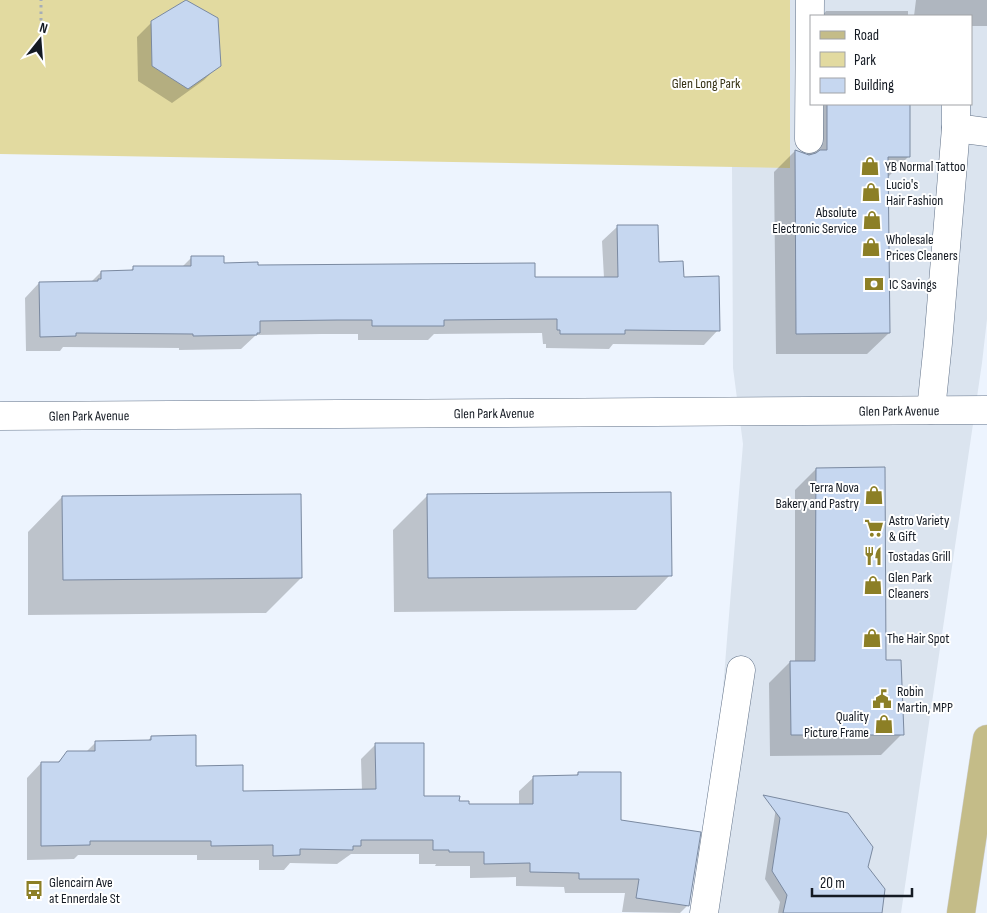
<svg xmlns="http://www.w3.org/2000/svg" width="987" height="913" font-family="'Sofia Sans Condensed',sans-serif">
	<rect width="100%" height="100%" fill="#edf4fe"/>
	<path fill="#dbe4ef" fill-rule="evenodd" d="M 790,0 L 987,0 L 987,319 L 982,363 L 901,913 L 698,913 L 709,860 L 743,444 L 733,368 L 732,166 L 790,167 ZM 811,16 L 971,16 L 971,104 L 811,104 Z"/>
	<path fill="#e2daa0" d="M 0,0 L 790,0 L 790,168 L 0,154 Z"/>
	<path fill="#0003" d="M 916,0 L 987,0 L 987,26 L 971,26 L 971,16 L 914,16 Z
		M 826,11 L 908,11 L 908,16 L 822,16 Z
		M 152,22 L 219,65 L 204,80 L 172,103 L 138,81 L 137,37 Z
		M 805,33 L 811,104 L 909,104 L 909,156 L 887,178 L 889,333 L 867,354 L 776,354 L 774,172 L 795,151 L 807,155 Z
		M 617,227 L 658,263 L 683,278 L 718,330 L 704,345 L 613,344 L 609,349 L 546,348 L 546,344 L 543,344 L 542,333 L 434,334 L 428,340 L 358,340 L 358,334 L 322,334 L 256,335 L 241,349 L 179,350 L 179,348 L 63,347 L 60,351 L 26,351 L 25,298 L 39,283 L 91,282 L 101,272 L 129,272 L 134,267 L 182,267 L 192,257 L 223,264 L 257,266 L 534,278 L 604,278 L 602,241 Z
		M 816,469 L 885,662 L 902,734 L 881,755 L 770,756 L 769,683 L 790,662 L 795,662 L 795,490 Z
		M 428,495 L 670,575 L 636,610 L 394,612 L 393,530 Z
		M 62,497 L 301,578 L 266,613 L 28,615 L 28,532 Z
		M 151,737 L 195,767 L 241,793 L 362,791 L 361,759 L 376,744 L 423,797 L 458,802 L 468,806 L 519,805 L 519,791 L 534,777 L 575,777 L 578,773 L 620,821 L 688,905 L 680,913 L 622,912 L 625,893 L 565,893 L 564,887 L 516,886 L 516,877 L 470,878 L 470,866 L 435,866 L 436,864 L 419,864 L 419,854 L 351,854 L 337,864 L 290,863 L 284,870 L 259,870 L 259,860 L 197,860 L 197,855 L 78,855 L 74,859 L 27,860 L 27,778 L 41,763 L 57,763 L 67,753 L 85,753 L 96,742 L 147,742 Z
		M 776,808 L 880,913 L 778,913 L 780,902 L 765,879 Z"/>
	<path fill="#c6d7f0" stroke="#7a89a0" d="M 186,0 L 218,18 L 221,66 L 188,89 L 152,66 L 151,21 Z
		M 827,104 L 910,104 L 910,157 L 888,157 L 890,333 L 796,334 L 795,150 L 809,155 L 816,153 L 820,150 L 827,150 Z
		M 617,225 L 658,225 L 659,262 L 683,261 L 684,277 L 719,276 L 720,331 L 625,330 L 625,334 L 560,334 L 560,330 L 557,330 L 557,319 L 444,320 L 444,326 L 372,326 L 372,320 L 337,320 L 260,321 L 260,333 L 257,333 L 257,335 L 193,336 L 193,334 L 76,333 L 76,336 L 40,337 L 39,282 L 98,281 L 98,279 L 101,279 L 101,271 L 133,270 L 133,266 L 191,266 L 191,256 L 224,256 L 224,263 L 258,262 L 258,265 L 535,263 L 535,277 L 618,277 Z
		M 885,467 L 886,660 L 901,660 L 904,735 L 791,735 L 790,661 L 815,661 L 816,468 Z
		M 671,492 L 672,576 L 428,578 L 427,494 Z
		M 301,494 L 302,578 L 63,580 L 62,496 Z
		M 196,735 L 196,766 L 243,765 L 243,791 L 376,789 L 375,743 L 424,743 L 424,796 L 460,796 L 459,801 L 469,801 L 469,804 L 533,804 L 533,776 L 578,775 L 578,772 L 621,772 L 621,820 L 701,832 L 689,906 L 636,898 L 639,879 L 579,879 L 579,873 L 530,872 L 530,863 L 484,864 L 484,852 L 449,852 L 449,850 L 433,850 L 433,840 L 361,840 L 361,846 L 353,846 L 353,850 L 300,849 L 300,855 L 273,856 L 273,845 L 211,846 L 211,841 L 90,841 L 90,845 L 41,846 L 41,762 L 59,762 L 67,751 L 95,751 L 95,741 L 151,740 L 151,736 Z
		M 763,795 L 848,813 L 873,847 L 868,867 L 885,889 L 882,913 L 783,913 L 787,895 L 772,871 L 780,818 Z"/>
	<g fill="none" stroke-linecap="round" stroke-linejoin="round">
		<g stroke="#637389" stroke-width="29">
			<g id="minor">
				<path d="M 956,104 L 956,128 L 987,132"/>
				<path d="M 809,139 L 810,0"/>
				<path d="M 931,410 L 938,343 L 956,128"/>
				<path id="s1" d="M 0,416 L 987,410"/>
				<path d="M 704,913 L 741,670"/>
			</g>
		</g>
		<g stroke="#d0d1d3" stroke-width="29">
			<path id="major" d="M 961,913 L 987,739"/>
		</g>
		<path stroke="#a6adb7" stroke-width="3" stroke-dasharray="2.5 4" stroke-linecap="butt" d="M 41,27 L 41,0"/>
		<use href="#minor" stroke="#fff" stroke-width="28"/>
		<use href="#major" stroke="#c4bc88" stroke-width="28"/>
	</g>
	<defs>
		<g id="shop-bare" transform="scale(1.5)"><path d="M-5-2.5h2.3a2.7 3.5 0 0 1 5.4 0H5L5.5 6h-11ZM-1.5-2.5h3a1.5 2.3 0 0 0-3 0Z" fill="#8c7f26" stroke="#fff" stroke-width="2.5" paint-order="stroke"/></g>
		<g id="bank-bare" transform="scale(1.5)"><path d="M-6-4H6V4H-6ZM0-2.3a2.3 2.3 0 1 0 0 4.6a2.3 2.3 0 1 0 0-4.6Z" fill="#8c7f26" stroke="#fff" stroke-width="2.5" paint-order="stroke"/></g>
		<g id="supermarket-bare" transform="scale(1.5)"><path d="M-6-5.5h2.5l.6 2H6L4.5 2H-2.5L-4.4-4H-6ZM-1.5 3.2a1.3 1.3 0 1 0 .1 0ZM3 3.2a1.3 1.3 0 1 0 .1 0Z" fill="#8c7f26" stroke="#fff" stroke-width="2.5" paint-order="stroke"/></g>
		<g id="restaurant-bare" transform="scale(1.5)"><path d="M-5-6h1v4h1v-4h1v4h1v-4h1v5L-1.5 .5V6h-2V.5L-5-1ZM5-6V6H3V1.5H1.5Q1.5-4 5-6Z" fill="#8c7f26" stroke="#fff" stroke-width="2.5" paint-order="stroke"/></g>
		<g id="civic-bare" transform="scale(1.5)"><path d="M-.6-6.5H3V-4.5H.6V-3L4-1V1h2V6H-6V1h2V-1L-.6-3ZM-1.2 2.5V6h2.4V2.5Z" fill="#8c7f26" stroke="#fff" stroke-width="2.5" paint-order="stroke"/></g>
		<g id="bus-bare" transform="scale(1.5)"><path d="M-5-6H5V4H4V6H2V4H-2V6H-4V4H-5ZM-3.5-4V0h7V-4ZM-3.5 1.2v1.5H-2V1.2ZM2 1.2v1.5H3.5V1.2Z" fill="#8c7f26" stroke="#fff" stroke-width="2.5" paint-order="stroke"/></g>
	</defs>
	<g fill-rule="evenodd">
		<use href="#shop-bare" x="870" y="166"/>
		<use href="#shop-bare" x="871" y="192"/>
		<use href="#shop-bare" x="872" y="220"/>
		<use href="#shop-bare" x="871" y="247"/>
		<use href="#bank-bare" x="874" y="284"/>
		<use href="#shop-bare" x="874" y="495"/>
		<use href="#supermarket-bare" x="874" y="528"/>
		<use href="#restaurant-bare" x="873" y="556"/>
		<use href="#shop-bare" x="873" y="585"/>
		<use href="#shop-bare" x="872" y="638"/>
		<use href="#civic-bare" x="882" y="699"/>
		<use href="#shop-bare" x="884" y="724"/>
		<use href="#bus-bare" x="34" y="890"/>
	</g>
	<g text-anchor="middle" dominant-baseline="central" stroke-width="4" stroke-linejoin="round" paint-order="stroke">
		<g font-size="14" fill="#363114" stroke="#fff">
			<text x="706" y="83">Glen Long Park</text>
		</g>
		<g font-size="14" fill="#141a23" stroke="#fff" text-anchor="start">
			<text x="885" y="166">YB Normal Tattoo</text>
			<text x="886" y="184">Lucio's<tspan x="886" dy="16">Hair Fashion</tspan></text>
			<text x="857" y="212" text-anchor="end">Absolute<tspan x="857" dy="16">Electronic Service</tspan></text>
			<text x="886" y="239">Wholesale<tspan x="886" dy="16">Prices Cleaners</tspan></text>
			<text x="889" y="284">IC Savings</text>
			<text x="859" y="487" text-anchor="end">Terra Nova<tspan x="859" dy="16">Bakery and Pastry</tspan></text>
			<text x="889" y="520">Astro Variety<tspan x="889" dy="16">&amp; Gift</tspan></text>
			<text x="888" y="556">Tostadas Grill</text>
			<text x="888" y="577">Glen Park<tspan x="888" dy="16">Cleaners</tspan></text>
			<text x="887" y="638">The Hair Spot</text>
			<text x="897" y="691">Robin<tspan x="897" dy="16">Martin, MPP</tspan></text>
			<text x="869" y="716" text-anchor="end">Quality<tspan x="869" dy="16">Picture Frame</tspan></text>
			<text x="49" y="882">Glencairn Ave<tspan x="49" dy="16">at Ennerdale St</tspan></text>
		</g>
		<g font-size="14" fill="#141a23" stroke="#fff">
			<text stroke="none"><textPath href="#s1" startOffset="899">Glen Park Avenue</textPath></text>
			<text stroke="none"><textPath href="#s1" startOffset="494">Glen Park Avenue</textPath></text>
			<text stroke="none"><textPath href="#s1" startOffset="89">Glen Park Avenue</textPath></text>
		</g>
	</g>
	<rect x="810" y="15" width="162" height="90" fill="#ffffff" stroke="#a1a3a7"/>
	<rect x="820" y="31" width="25" height="8" fill="#c4bc88" stroke="#a1a3a7"/>
	<text x="854" y="40" font-size="15" fill="#141a23">Road</text>
	<rect x="820" y="52" width="25" height="15" fill="#e2daa0" stroke="#a1a3a7"/>
	<text x="854" y="65" font-size="15" fill="#141a23">Park</text>
	<rect x="820" y="78" width="25" height="15" fill="#c6d7f0" stroke="#a1a3a7"/>
	<text x="854" y="90" font-size="15" fill="#141a23">Building</text>
	<g transform="translate(40 40) rotate(17)" stroke="#ffffff" stroke-width="4" paint-order="stroke">
	<path d="M0-4L9 19L0 12L-9 19Z" fill="#141a23"/>
	<text y="-8" font-size="14" font-weight="bold" text-anchor="middle" fill="#141a23">N</text>
	</g>
	<path d="M812 888v8h100v-8" fill="none" stroke="#141a23" stroke-width="2.5"/>
	<text x="820" y="888" font-size="15" fill="#141a23" stroke="#ffffff" stroke-width="4" paint-order="stroke">20 m</text>
</svg>
